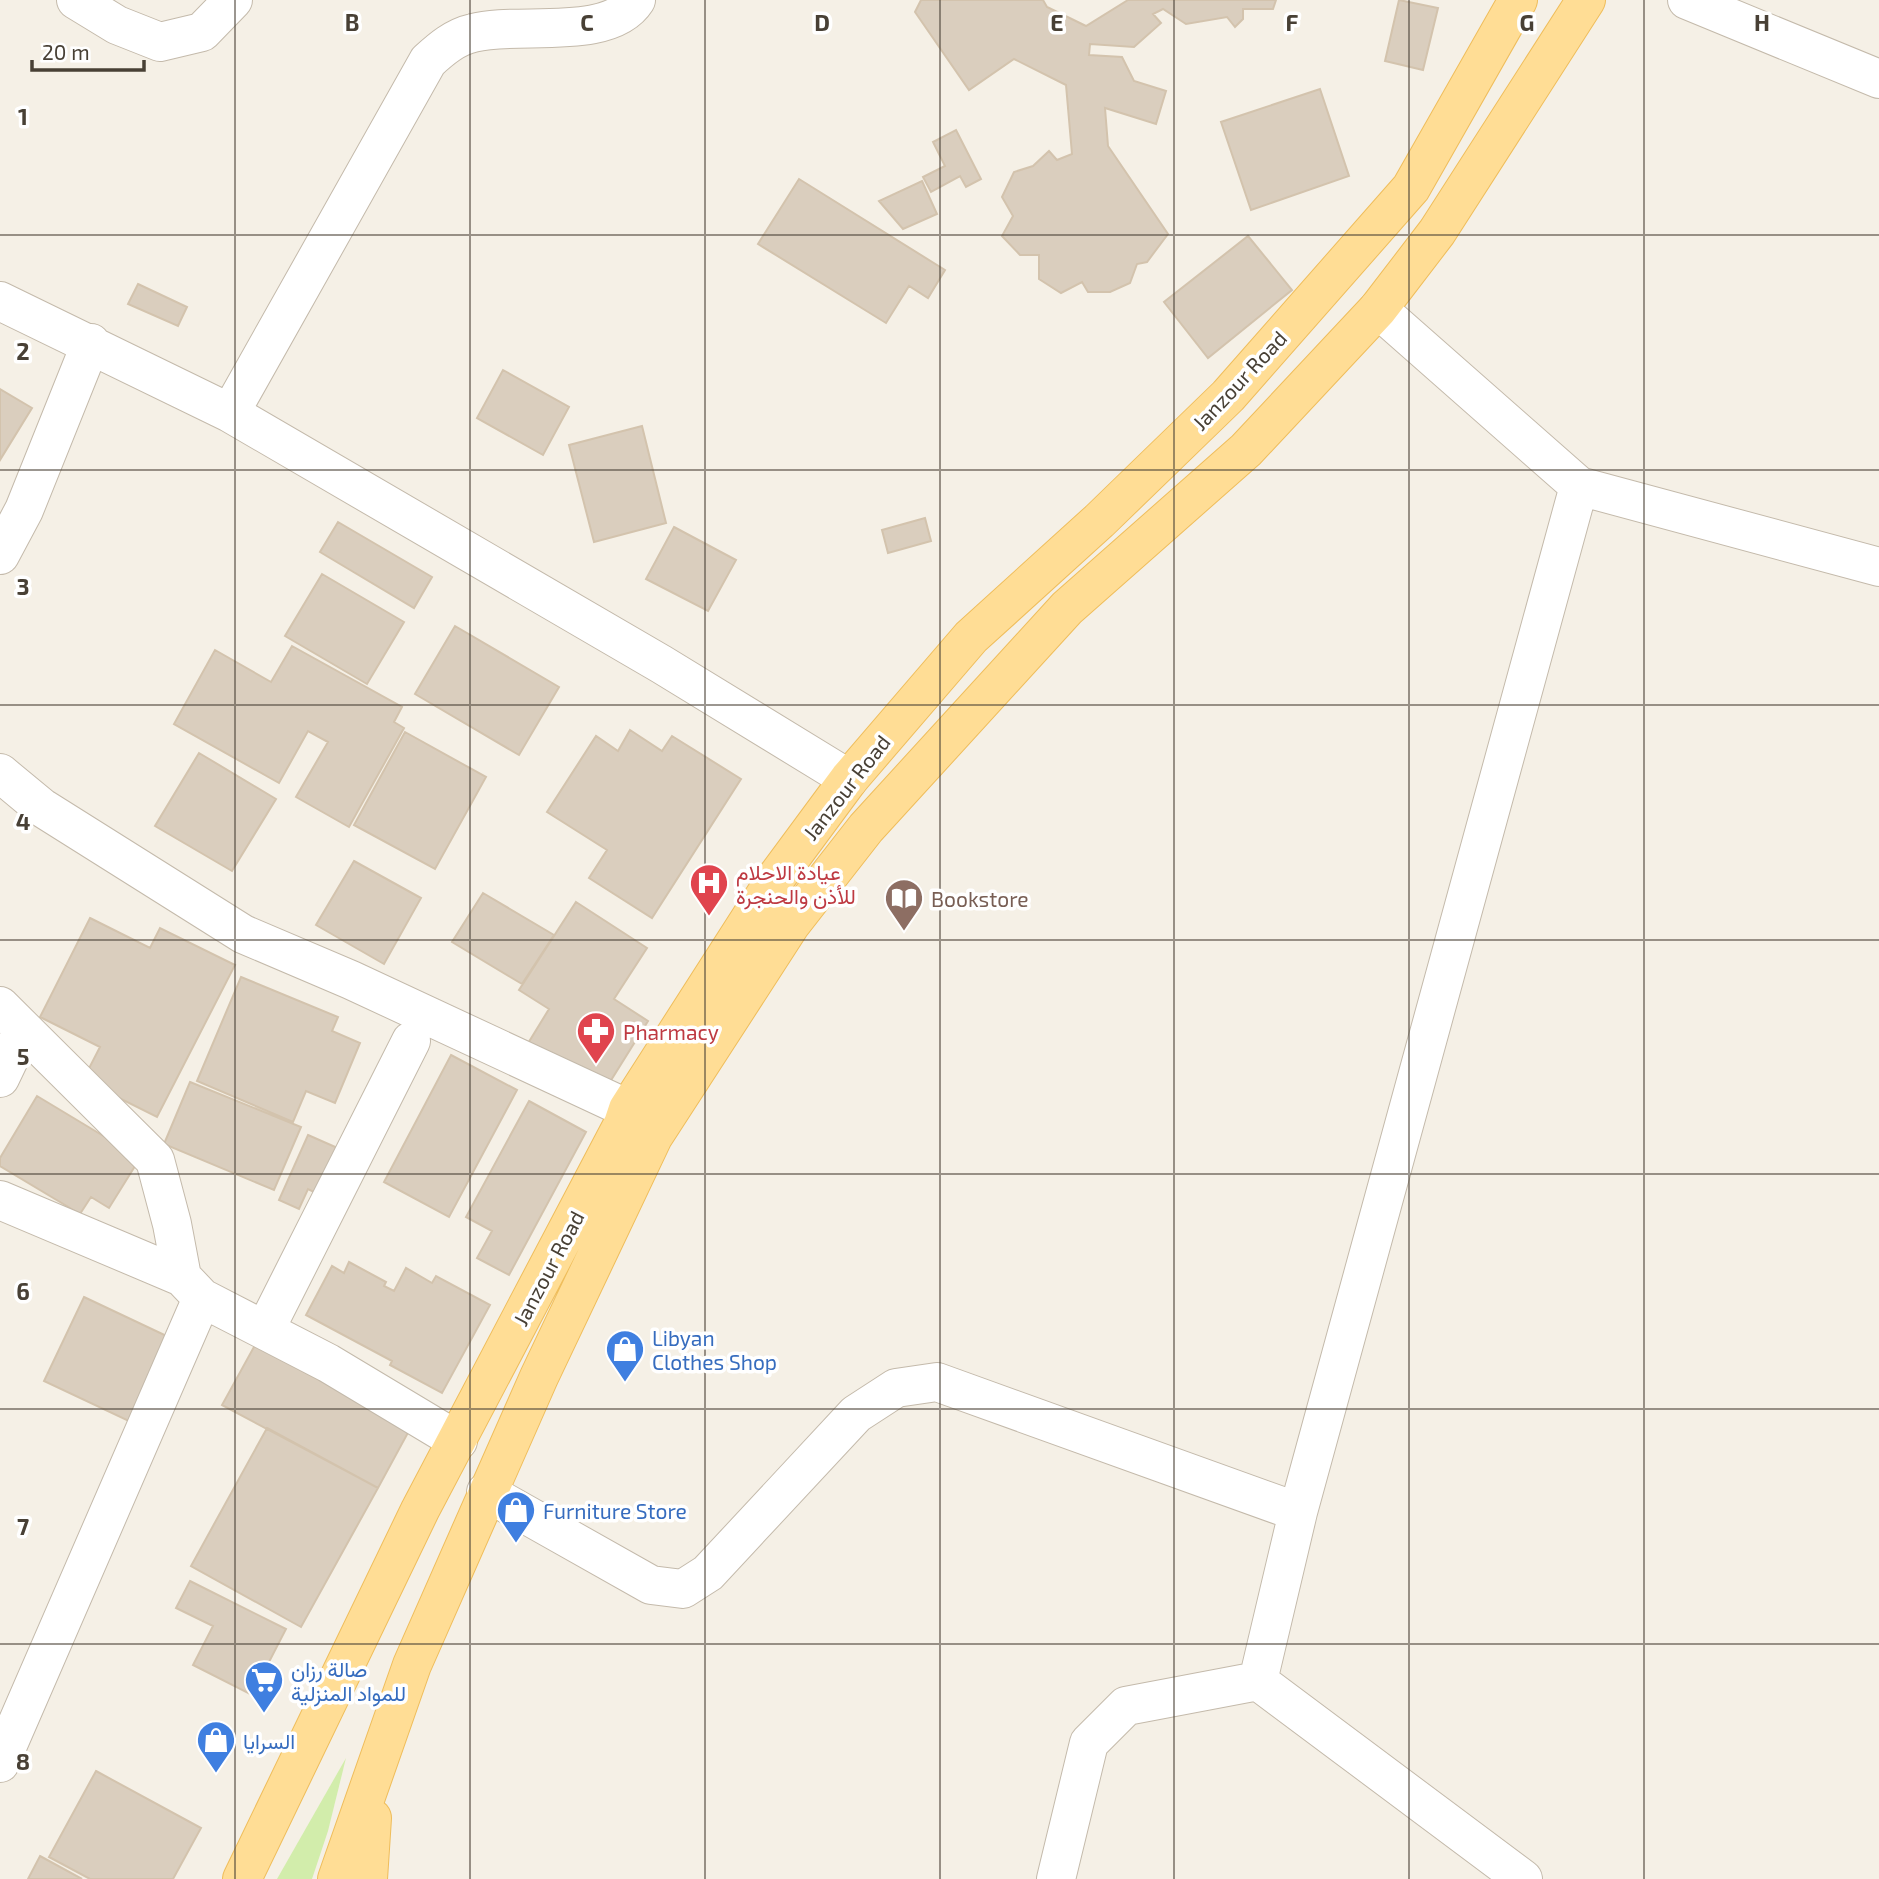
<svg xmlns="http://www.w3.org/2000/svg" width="1879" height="1879" font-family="'Exo 2',Vazirmatn,sans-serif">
	<rect width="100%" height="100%" fill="#f5f0e6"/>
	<path fill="#d2edab" d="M 346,1758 L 328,1831 L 312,1879 L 277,1879 Z"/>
	<path fill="#dacebe" stroke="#d3c3ad" stroke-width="2" d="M 921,0 L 1043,0 L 1047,7 L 1086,26 L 1128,0 L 1276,0 L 1273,9 L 1243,9 L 1243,19 L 1235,27 L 1227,17 L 1186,24 L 1163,9 L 1153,14 L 1161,23 L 1134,47 L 1090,44 L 1089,55 L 1122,57 L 1134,81 L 1166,91 L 1156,124 L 1105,108 L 1108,146 L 1168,234 L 1147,262 L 1137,264 L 1130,283 L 1110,292 L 1088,292 L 1082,282 L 1061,293 L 1039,279 L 1039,255 L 1020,255 L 1002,236 L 1013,216 L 1002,197 L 1014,172 L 1033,166 L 1049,151 L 1057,160 L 1072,154 L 1066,85 L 1014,59 L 969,90 L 915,12 Z
		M 1399,0 L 1438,8 L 1423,70 L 1385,61 Z
		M 1320,89 L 1349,176 L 1251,210 L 1221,122 Z
		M 956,130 L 981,179 L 966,187 L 960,176 L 931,192 L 923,177 L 945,166 L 933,142 Z
		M 799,179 L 945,270 L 928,298 L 909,286 L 886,323 L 758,244 Z
		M 922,181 L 937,214 L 903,229 L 879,201 Z
		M 1248,236 L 1292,290 L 1208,358 L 1164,302 Z
		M 138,284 L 187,307 L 178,326 L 128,304 Z
		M 503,370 L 569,407 L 543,455 L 477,418 Z
		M 0,389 L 32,408 L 0,460 Z
		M 642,426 L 666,523 L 594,542 L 569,445 Z
		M 925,518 L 931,541 L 888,553 L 882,530 Z
		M 338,522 L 432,577 L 414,608 L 320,552 Z
		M 674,527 L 736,560 L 708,611 L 646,579 Z
		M 322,574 L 404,622 L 367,684 L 285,636 Z
		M 455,626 L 559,687 L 519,755 L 415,694 Z
		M 292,646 L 402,707 L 394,722 L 404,728 L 349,827 L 296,797 L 328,742 L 308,731 L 279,783 L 174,724 L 215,650 L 271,682 Z
		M 630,730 L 662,751 L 672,736 L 741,779 L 652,918 L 589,878 L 607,850 L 547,812 L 596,736 L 618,751 Z
		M 405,732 L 486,777 L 435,869 L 354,825 Z
		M 199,753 L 276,799 L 232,871 L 155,826 Z
		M 354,861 L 421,898 L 384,964 L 316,925 Z
		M 483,893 L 554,935 L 522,984 L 452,942 Z
		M 576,902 L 647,948 L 614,999 L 648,1021 L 603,1093 L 527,1045 L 549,1009 L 519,990 Z
		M 90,918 L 150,948 L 160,928 L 235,965 L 157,1117 L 83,1080 L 100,1047 L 40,1017 Z
		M 241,977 L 338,1017 L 332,1031 L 360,1043 L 335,1103 L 306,1091 L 293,1122 L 197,1081 Z
		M 451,1055 L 517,1090 L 449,1217 L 384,1182 Z
		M 190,1082 L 301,1127 L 274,1190 L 164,1144 Z
		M 37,1096 L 140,1158 L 109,1208 L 91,1197 L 80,1214 L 0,1166 L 0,1158 Z
		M 529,1101 L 586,1132 L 509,1275 L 477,1258 L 492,1231 L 466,1217 Z
		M 308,1135 L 349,1153 L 328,1199 L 308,1189 L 299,1209 L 279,1200 Z
		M 349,1262 L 386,1282 L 384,1286 L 394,1291 L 406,1268 L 432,1283 L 436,1276 L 490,1305 L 442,1393 L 390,1365 L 392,1361 L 306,1315 L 332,1266 L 344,1273 Z
		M 84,1297 L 173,1339 L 133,1423 L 44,1381 Z
		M 255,1345 L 410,1429 L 378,1488 L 222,1405 Z
		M 267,1428 L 378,1488 L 301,1627 L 191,1566 Z
		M 190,1581 L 286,1629 L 252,1695 L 193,1665 L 213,1626 L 176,1608 Z
		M 96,1771 L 201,1828 L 173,1879 L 90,1879 L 49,1857 Z
		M 40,1856 L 82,1879 L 28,1879 Z"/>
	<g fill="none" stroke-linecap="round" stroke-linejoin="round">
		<g stroke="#c4baab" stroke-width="40">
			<path id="minor" d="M 76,0 L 117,25 L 160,42 L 202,32 L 233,0
				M 1687,0 L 1879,79
				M 0,301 L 230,413 L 661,664 L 849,779
				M 1378,309 L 1579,486 L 1879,567
				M 230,413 L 428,61 C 441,49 455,37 473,33 C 517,21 609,42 636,0
				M 0,555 L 24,510 L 91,343
				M 0,773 L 41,807 L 243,934 L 351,980 L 628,1109
				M 0,1006 L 155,1160 L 172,1224 L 182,1277
				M 0,1078 L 23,1030
				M 0,1200 L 182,1277 L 202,1298 L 328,1363 L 458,1441
				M 265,1330 L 411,1041
				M 486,1492 L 651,1585 L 683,1589 L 708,1573 L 856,1414 L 896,1388 L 937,1382 L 1298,1512
				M 1258,1681 L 1523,1879
				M 0,1763 L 202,1298
				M 1056,1879 L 1089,1743 L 1126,1706 L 1258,1681 L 1298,1512 L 1579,486"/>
		</g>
		<g stroke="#efbd5b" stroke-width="40">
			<path id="major" d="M 242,1879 L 420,1510 L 623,1124 L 628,1109 L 778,875 L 849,779 L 971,637 L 1099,521 L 1228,396 L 1411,188 L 1518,0
				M 337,1879 L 412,1665 L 539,1377 L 653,1137 L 791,924 L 866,828 L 1067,608 L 1246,450 L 1378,309 L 1437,232 L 1586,0
				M 368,1879 L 372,1818"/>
		</g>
		<use href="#minor" stroke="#fff" stroke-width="38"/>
		<use href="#major" stroke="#ffdd95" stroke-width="38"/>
	</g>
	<path fill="none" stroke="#484035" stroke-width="2" stroke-opacity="0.55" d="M 235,0 L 235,1879M 470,0 L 470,1879M 705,0 L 705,1879M 940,0 L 940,1879M 1174,0 L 1174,1879M 1409,0 L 1409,1879M 1644,0 L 1644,1879M 0,235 L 1879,235M 0,470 L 1879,470M 0,705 L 1879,705M 0,940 L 1879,940M 0,1174 L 1879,1174M 0,1409 L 1879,1409M 0,1644 L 1879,1644"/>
	<defs>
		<g id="hospital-pin" transform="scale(2.0125)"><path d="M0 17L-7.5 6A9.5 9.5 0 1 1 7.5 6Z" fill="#e0444e" stroke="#fff"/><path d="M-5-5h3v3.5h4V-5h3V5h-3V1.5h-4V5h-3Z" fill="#fff"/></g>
		<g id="library-pin" transform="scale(2.0125)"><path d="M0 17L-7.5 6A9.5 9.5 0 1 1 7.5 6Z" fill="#8d6e63" stroke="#fff"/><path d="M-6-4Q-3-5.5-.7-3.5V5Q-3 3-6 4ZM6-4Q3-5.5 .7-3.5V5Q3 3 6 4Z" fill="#fff"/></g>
		<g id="pharmacy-pin" transform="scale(2.0125)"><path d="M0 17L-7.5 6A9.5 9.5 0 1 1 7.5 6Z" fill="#e0444e" stroke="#fff"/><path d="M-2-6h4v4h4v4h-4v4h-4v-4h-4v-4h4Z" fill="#fff"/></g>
		<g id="shop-pin" transform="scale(2.0125)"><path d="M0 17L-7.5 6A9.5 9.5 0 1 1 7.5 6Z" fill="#3f7fe0" stroke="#fff"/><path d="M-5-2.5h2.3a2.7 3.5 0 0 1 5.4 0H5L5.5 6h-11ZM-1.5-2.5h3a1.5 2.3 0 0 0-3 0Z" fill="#fff"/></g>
		<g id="supermarket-pin" transform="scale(2.0125)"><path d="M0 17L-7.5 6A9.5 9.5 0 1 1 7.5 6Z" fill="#3f7fe0" stroke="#fff"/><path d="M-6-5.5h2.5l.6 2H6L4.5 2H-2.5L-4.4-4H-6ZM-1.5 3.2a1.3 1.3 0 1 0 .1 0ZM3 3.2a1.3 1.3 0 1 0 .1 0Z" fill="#fff"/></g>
	</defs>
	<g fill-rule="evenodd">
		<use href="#hospital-pin" x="709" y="883"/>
		<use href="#library-pin" x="904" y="898"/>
		<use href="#pharmacy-pin" x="596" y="1031"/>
		<use href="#shop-pin" x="625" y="1349"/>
		<use href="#shop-pin" x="516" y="1510"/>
		<use href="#supermarket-pin" x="264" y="1680"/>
		<use href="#shop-pin" x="216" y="1740"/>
	</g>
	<g text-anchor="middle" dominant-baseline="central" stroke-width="7" stroke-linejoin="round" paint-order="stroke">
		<g font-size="21" fill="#484035" stroke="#fff">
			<text transform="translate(1239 380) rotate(-47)">Janzour Road</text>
			<text transform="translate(846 787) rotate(-52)">Janzour Road</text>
			<text transform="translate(548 1268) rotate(-62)">Janzour Road</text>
		</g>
		<g font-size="21" fill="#be3a42" stroke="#fff" text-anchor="start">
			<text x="736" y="871">عيادة الاحلام<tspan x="736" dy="24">للأذن والحنجرة</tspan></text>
			<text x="623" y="1031">Pharmacy</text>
		</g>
		<g font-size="21" fill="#785e54" stroke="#fff" text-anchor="start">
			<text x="931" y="898">Bookstore</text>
		</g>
		<g font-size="21" fill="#366cbe" stroke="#fff" text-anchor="start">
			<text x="652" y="1337">Libyan<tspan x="652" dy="24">Clothes Shop</tspan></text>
			<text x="543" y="1510">Furniture Store</text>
			<text x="291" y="1668">صالة رزان<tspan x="291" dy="24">للمواد المنزلية</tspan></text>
			<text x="243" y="1740">السرايا</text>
		</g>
	</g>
	<g font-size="23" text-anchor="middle" font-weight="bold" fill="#484035" stroke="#fff" stroke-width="7" stroke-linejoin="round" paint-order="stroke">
		<text x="352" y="31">B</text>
		<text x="587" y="31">C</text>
		<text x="822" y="31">D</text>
		<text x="1057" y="31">E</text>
		<text x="1292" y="31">F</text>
		<text x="1527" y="31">G</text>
		<text x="1762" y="31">H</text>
		<text x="23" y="125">1</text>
		<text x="23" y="360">2</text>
		<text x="23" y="595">3</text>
		<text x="23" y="830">4</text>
		<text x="23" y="1065">5</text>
		<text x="23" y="1300">6</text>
		<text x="23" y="1535">7</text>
		<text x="23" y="1770">8</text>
	</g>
	<path d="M32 60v10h112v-10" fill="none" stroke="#484035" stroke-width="3.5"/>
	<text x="42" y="60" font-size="21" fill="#484035" stroke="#ffffff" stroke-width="5" paint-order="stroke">20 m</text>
</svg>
